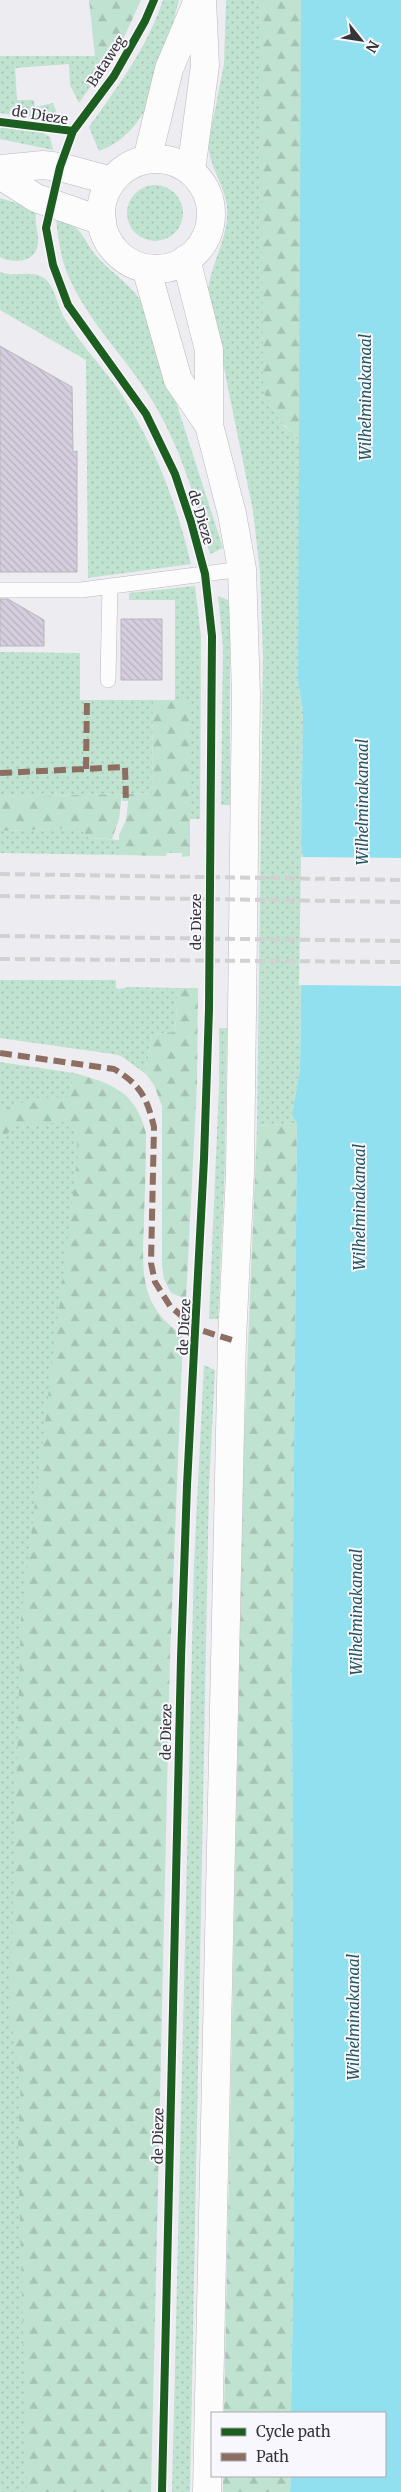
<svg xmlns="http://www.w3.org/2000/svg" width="401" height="2492" font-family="Merriweather,serif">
	<defs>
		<pattern id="grass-dots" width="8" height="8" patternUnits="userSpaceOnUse" patternTransform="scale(1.25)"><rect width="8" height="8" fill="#c0e2d0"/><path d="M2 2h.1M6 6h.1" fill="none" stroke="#a6c2b3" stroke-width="1.8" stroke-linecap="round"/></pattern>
		<pattern id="forest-firs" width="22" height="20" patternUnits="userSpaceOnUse" patternTransform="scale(1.25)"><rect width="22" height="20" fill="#c0e2d0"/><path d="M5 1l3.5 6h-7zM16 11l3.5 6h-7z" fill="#a6c2b3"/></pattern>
		<pattern id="building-back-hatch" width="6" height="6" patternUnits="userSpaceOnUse" patternTransform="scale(1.25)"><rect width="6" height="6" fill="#d4cede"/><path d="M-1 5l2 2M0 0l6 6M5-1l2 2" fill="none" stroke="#b7b1bf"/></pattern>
	</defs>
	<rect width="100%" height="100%" fill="#edecf0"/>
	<path fill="url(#grass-dots)" d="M 163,0 L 179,0 C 164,53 158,130 99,151 L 89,127 C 118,86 147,48 163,0 Z
		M 226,0 L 260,0 L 263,109 L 284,426 L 301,440 L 298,681 L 303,712 L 301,846 L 303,856 L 300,1070 L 292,1115 L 297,1123 L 257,1126 L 263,655 L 260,572 L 253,511 L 208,289 C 212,261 229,237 227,208 C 225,185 210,168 208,145 L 224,64 Z
		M 0,56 L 95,56 L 107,63 L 79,103 L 70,85 L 69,64 L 15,68 L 17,100 L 34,100 L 35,107 L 53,103 L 60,121 L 52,121 L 0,113 Z
		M 0,127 L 41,132 L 50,137 L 53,150 L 0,139 Z
		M127 213a28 28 0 1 1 56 0a28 28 0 1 1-56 0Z
		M 0,198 L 37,210 C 33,221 39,232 38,243 C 36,263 14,264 0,257 Z
		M 56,217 C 87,228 82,242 101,261 C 119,279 133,286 146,309 L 223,548 L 210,554 C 197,502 180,446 152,400 C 127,359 91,325 70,280 C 61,261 58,239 56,217 Z
		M 0,272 C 15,278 31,269 44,278 C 55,286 58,308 65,319 C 81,345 103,367 120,392 C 154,444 177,504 191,564 L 88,578 L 86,360 L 0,310 Z
		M 195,586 L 201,637 L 200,819 L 189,819 L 190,700 L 175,700 L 175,600 L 129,600 L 129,593 Z
		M 218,596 L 228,600 L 230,615 L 230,805 L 221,805 L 223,647 Z
		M 0,652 L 80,653 L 80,700 L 153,700 L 152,793 L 129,794 L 130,801 L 122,801 L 122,794 L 0,797 Z
		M 79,828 L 89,838 L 119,840 L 119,855 L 0,853 L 0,831 Z
		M 0,980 L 116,980 L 116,988 L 119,989 L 129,987 L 178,988 L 175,1032 L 152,1034 L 146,1074 L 121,1056 L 113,1054 L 0,1038 Z
		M 219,1028 L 227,1028 L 225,1165 L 218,1319 L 209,1319 L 219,1086 Z
		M 0,1062 L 74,1073 L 69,1097 L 100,1097 L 102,2492 L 0,2492 Z
		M 204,1365 L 215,1370 L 209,1486 L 190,2492 L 172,2492 L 194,1563 Z"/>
	<path fill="url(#forest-firs)" d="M 89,0 L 141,0 L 120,46 L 107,63 L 95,56 Z
		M 260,0 L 301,0 L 301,440 C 284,426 268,411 263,388 Z
		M 153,700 L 190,700 L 190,856 L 182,857 L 182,853 L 167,853 L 166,856 L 119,855 L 119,835 L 126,820 L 129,794 L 152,793 Z
		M 122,794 L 119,819 L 112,839 L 89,838 L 79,828 L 0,831 L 0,797 Z
		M 178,988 L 198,988 L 197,1083 L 186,1299 L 171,1293 L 164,1279 L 162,1266 L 162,1106 L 154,1085 L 146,1074 L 152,1034 L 175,1032 Z
		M 74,1073 C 113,1084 135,1091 146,1133 C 146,1161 145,1189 144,1217 C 143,1266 136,1305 183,1335 L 170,1658 L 151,2492 L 27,2492 L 18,2140 L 21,2083 L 10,2015 L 21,1618 L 78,1153 L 76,1133 L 68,1122 L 16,1125 L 0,1141 L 0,1111 L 34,1098 L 69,1097 Z
		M 297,1123 L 292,1671 L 294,2236 L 291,2413 L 224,2413 L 244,1444 L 257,1126 Z
		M 223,2476 L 291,2476 L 290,2492 L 223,2492 Z"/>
	<path fill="#91e0f0" d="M 301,0 L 401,0 L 401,2492 L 290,2492 L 291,2476 L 385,2476 L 385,2413 L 291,2413 L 294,2236 L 292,1671 L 297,1123 L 292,1115 L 300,1070 L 303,856 L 301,846 L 303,712 L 298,681 Z"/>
	<path fill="#edecf0" d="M 301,857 L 401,858 L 401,986 L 299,985 Z"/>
	<path fill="url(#building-back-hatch)" stroke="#b8b7ba" d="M 0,346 L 72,387 L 73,452 L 77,451 L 77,572 L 0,572 Z
		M 0,599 L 8,599 L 44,620 L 44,646 L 0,646 Z
		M 121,619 L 162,619 L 162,680 L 121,680 Z"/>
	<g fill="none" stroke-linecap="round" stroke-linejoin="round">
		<g stroke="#bab9bc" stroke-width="16">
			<path id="service" d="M 0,590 L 81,590 L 242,569
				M 108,680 L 110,586"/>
		</g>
		<g stroke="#bab9bc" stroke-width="29">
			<path id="tertiary" d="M101 214a55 55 0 1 1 110 0a55 55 0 1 1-110 0Z
				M 147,160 L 169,69 L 198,0
				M 0,169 L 43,165 L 60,167 L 112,181
				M 191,171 L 205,65 L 202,0
				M 0,175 L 36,198 L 102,221
				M 186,259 L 209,350 L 209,425 L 232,514 L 242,569 L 246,694 L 240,1172 L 232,1340 L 207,2492
				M 146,268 L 178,380 L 209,425"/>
		</g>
		<use href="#service" stroke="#fcfcfd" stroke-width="15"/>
		<use href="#tertiary" stroke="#fcfcfd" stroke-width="28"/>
		<path stroke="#d1d1d1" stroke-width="4" stroke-dasharray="10 5" stroke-linecap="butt" d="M 0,874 L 401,880
			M 0,896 L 401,902
			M 0,936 L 401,941
			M 0,959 L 401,962"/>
		<path stroke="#8d6e63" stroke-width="6" stroke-dasharray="12 6" stroke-linecap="butt" d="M 86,769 L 87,700
			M 0,773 L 125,767 L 126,801
			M 0,1053 L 114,1069 C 141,1085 147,1098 154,1127 L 151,1263 L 155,1282 L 170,1306 L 197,1329 L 232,1340"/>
		<g stroke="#f9f7fe" stroke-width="11">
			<path id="cycleway" d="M 154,0 L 145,21 L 114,76 L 73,131 L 60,167 L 46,228 L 53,265 L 68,305 L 146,414 L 175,474 L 191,522 L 205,574 L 212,636 L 209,1009 L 204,1159 L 187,1485 L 181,1658 L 162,2492
				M 0,122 L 73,131"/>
		</g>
		<use href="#cycleway" stroke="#1b5e20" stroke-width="8"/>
	</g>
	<g text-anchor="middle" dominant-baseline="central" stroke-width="4" stroke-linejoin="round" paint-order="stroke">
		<g font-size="14" fill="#343336" stroke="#f9f7fe">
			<text transform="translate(106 61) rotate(-57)">Bataweg</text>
			<text transform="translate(40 115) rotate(9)">de Dieze</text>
			<text transform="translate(201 517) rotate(73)">de Dieze</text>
			<text transform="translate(196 922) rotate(-90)">de Dieze</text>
			<text transform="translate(184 1327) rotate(-87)">de Dieze</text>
			<text transform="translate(166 1732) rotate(-89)">de Dieze</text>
			<text transform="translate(158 2136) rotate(-89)">de Dieze</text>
		</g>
		<g font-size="15" font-style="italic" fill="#24555e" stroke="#f9f7fe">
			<text transform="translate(365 397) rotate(-90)">Wilhelminakanaal</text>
			<text transform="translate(362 802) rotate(-90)">Wilhelminakanaal</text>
			<text transform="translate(359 1207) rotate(-90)">Wilhelminakanaal</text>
			<text transform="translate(356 1612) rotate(-90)">Wilhelminakanaal</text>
			<text transform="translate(353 2017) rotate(-90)">Wilhelminakanaal</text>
		</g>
	</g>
	<rect x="211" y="2412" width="175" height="65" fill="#f9f7fe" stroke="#aaa9ae"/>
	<rect x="221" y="2428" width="25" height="8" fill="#1b5e20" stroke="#aaa9ae"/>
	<text x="256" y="2437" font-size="15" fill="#343336">Cycle path</text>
	<rect x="221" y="2453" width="25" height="8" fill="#8d6e63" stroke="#aaa9ae"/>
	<text x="256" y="2462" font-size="15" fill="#343336">Path</text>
	<g transform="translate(361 40) rotate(120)" stroke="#f9f7fe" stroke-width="4" paint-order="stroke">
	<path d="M0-4L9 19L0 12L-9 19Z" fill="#343336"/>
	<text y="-8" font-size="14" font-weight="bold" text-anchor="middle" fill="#343336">N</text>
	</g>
</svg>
